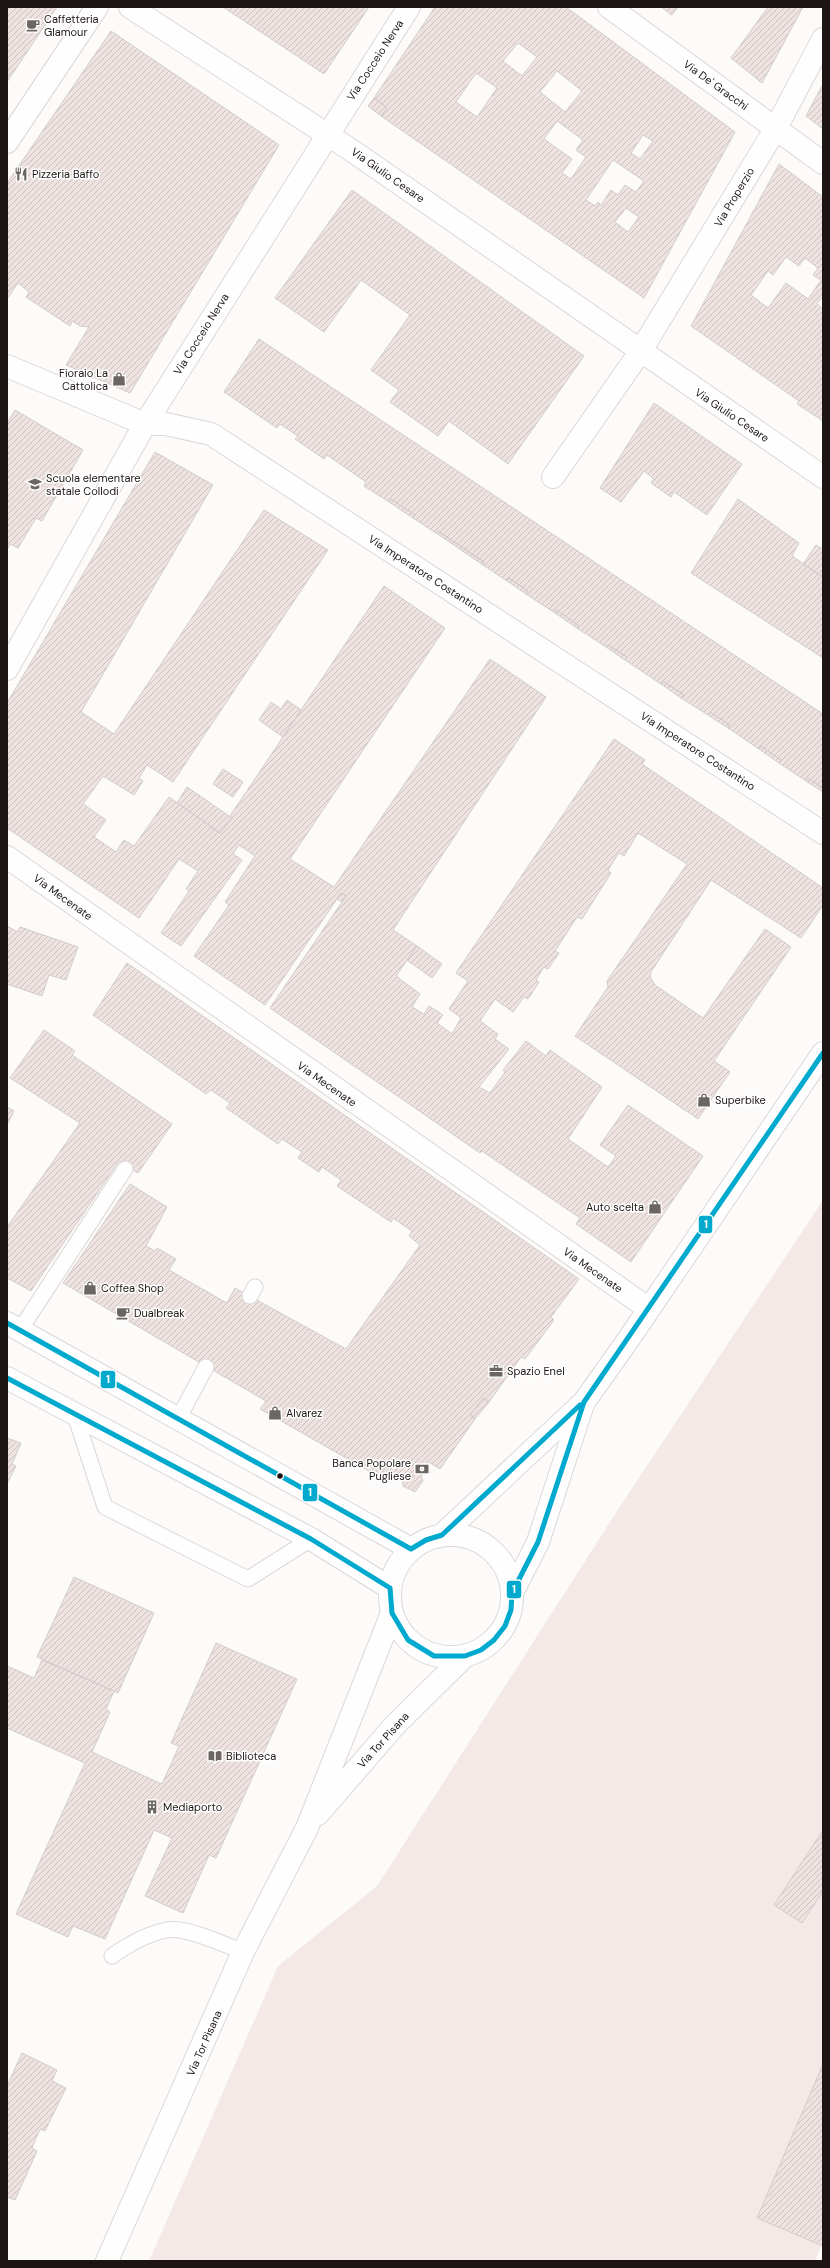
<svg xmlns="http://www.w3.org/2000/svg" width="830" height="2268" font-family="'DM Sans',sans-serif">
	<defs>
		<pattern id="building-hatch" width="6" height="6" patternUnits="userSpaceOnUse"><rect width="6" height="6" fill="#eee3e0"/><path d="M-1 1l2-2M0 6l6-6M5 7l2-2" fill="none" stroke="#ccc2bf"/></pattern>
	</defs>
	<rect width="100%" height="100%" fill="#fdfbfa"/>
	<path fill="#f4e9e7" d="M 823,1200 L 823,2242 L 815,2261 L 149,2261 L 278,1966 L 377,1886 L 619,1508 Z"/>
	<path fill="url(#building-hatch)" stroke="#d2cdcc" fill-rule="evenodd" d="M 7,7 L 57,7 L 7,82 Z
		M 223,7 L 369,7 L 324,74 Z
		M 435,7 L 566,7 L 735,132 L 644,298 L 381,116 L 387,108 L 374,98 ZM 518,43 L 537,57 L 522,76 L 503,61 ZM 557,71 L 582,91 L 565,112 L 540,92 ZM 476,73 L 497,88 L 477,117 L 456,102 ZM 557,121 L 583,140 L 576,150 L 586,157 L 571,179 L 562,173 L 572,159 L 544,139 ZM 643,135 L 653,141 L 640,159 L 631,153 ZM 613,160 L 644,181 L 636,192 L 625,185 L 618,195 L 611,190 L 601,205 L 598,202 L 595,206 L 586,200 ZM 626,208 L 639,217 L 628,232 L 615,222 Z
		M 661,7 L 678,7 L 672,15 Z
		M 768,7 L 803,7 L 762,83 L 731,58 Z
		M 111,31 L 279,145 L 130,393 L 66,365 L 89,327 L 80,326 L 72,321 L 70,326 L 26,297 L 29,292 L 18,283 L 7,299 L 7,183 Z
		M 823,84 L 823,129 L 806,116 Z
		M 374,98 L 387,108 L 381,116 L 368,106 Z
		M 779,164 L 823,197 L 823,296 L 817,304 L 823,309 L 823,421 L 797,404 L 799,401 L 691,326 ZM 786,257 L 799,266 L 805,258 L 818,268 L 813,275 L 821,280 L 808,299 L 786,283 L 768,308 L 751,295 L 768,271 L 773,275 Z
		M 352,190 L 584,356 L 508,464 L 449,421 L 438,436 L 390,402 L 399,390 L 371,370 L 410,315 L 361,280 L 324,332 L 275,298 Z
		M 259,339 L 823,714 L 823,788 L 808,778 L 806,781 L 779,763 L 781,760 L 761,746 L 759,749 L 728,728 L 730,725 L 710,712 L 708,715 L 681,698 L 684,695 L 664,682 L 661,684 L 625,660 L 627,657 L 608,645 L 606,647 L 577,628 L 579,626 L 557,610 L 555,613 L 526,594 L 528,591 L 509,578 L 507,581 L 483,565 L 484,562 L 438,531 L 436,533 L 413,518 L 415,515 L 391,499 L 389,502 L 364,486 L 366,482 L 327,455 L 324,459 L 295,439 L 298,436 L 280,424 L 277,428 L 224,392 Z
		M 654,403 L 742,464 L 707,515 L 674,492 L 671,497 L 651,483 L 654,479 L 644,471 L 621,502 L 600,488 Z
		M 15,410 L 83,450 L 42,521 L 36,518 L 18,548 L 10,544 L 7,550 L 7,423 Z
		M 155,452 L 213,485 L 81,712 L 114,734 L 264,510 L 328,550 L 173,782 L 147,765 L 139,778 L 143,781 L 134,795 L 103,776 L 83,804 L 106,820 L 94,837 L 116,852 L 124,840 L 134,846 L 169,797 L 220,833 L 232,818 L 230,816 L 384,586 L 445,628 L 290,859 L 334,887 L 490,659 L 546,697 L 393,930 L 417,946 L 396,976 L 420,994 L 412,1007 L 424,1014 L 429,1006 L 443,1015 L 437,1023 L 452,1034 L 461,1018 L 449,1009 L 468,981 L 456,973 L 614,739 L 645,760 L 642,764 L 823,888 L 823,905 L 801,938 L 711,880 L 651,972 L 650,977 L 655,985 L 703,1018 L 765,929 L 791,947 L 714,1061 L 730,1072 L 698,1119 L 575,1036 L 608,987 L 607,981 L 687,864 L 638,833 L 624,856 L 619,853 L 608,870 L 611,873 L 582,919 L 577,917 L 555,951 L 559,953 L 548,969 L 544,967 L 536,980 L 539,982 L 528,999 L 524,997 L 513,1012 L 495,999 L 480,1021 L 498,1034 L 495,1039 L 509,1049 L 479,1087 L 490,1093 L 505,1072 L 503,1070 L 526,1041 L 546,1056 L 550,1050 L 602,1087 L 568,1139 L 608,1167 L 616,1156 L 600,1145 L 628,1105 L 703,1156 L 631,1262 L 576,1224 L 580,1218 L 482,1151 L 480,1153 L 270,1008 L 346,896 L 341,893 L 265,1005 L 194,956 L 229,905 L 225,902 L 255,856 L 239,845 L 233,854 L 242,860 L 181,946 L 161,933 L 189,891 L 186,889 L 198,871 L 179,859 L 139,918 L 7,828 L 7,703 Z
		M 391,499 L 415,515 L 413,518 L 389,502 Z
		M 738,499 L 799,543 L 792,556 L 823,577 L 823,658 L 691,573 Z
		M 438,531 L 484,562 L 483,565 L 436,533 Z
		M 816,545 L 823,549 L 823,577 L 803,564 Z
		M 509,578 L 528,591 L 526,594 L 507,581 Z
		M 557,610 L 579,626 L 577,628 L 555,613 Z
		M 608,645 L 627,657 L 625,660 L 606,647 Z
		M 664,682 L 684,695 L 681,698 L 661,684 Z
		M 287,700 L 301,710 L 283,737 L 259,720 L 271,702 L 281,709 Z
		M 710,712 L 730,725 L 728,728 L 708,715 Z
		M 761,746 L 781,760 L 779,763 L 759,749 Z
		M 223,769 L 243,782 L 233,797 L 213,784 Z
		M 808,778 L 823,788 L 823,792 L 806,781 Z
		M 187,787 L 232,818 L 220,833 L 177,803 Z
		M 341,893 L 346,896 L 342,902 L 337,899 Z
		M 7,926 L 18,932 L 20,927 L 78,947 L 66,980 L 49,975 L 42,996 L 7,984 Z
		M 417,946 L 442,964 L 432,978 L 407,960 Z
		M 127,963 L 579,1279 L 551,1317 L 554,1320 L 525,1359 L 521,1357 L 489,1402 L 483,1398 L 470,1415 L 475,1419 L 440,1469 L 427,1461 L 430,1473 L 421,1475 L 423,1481 L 415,1492 L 403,1486 L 402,1479 L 393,1481 L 390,1467 L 383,1479 L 260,1409 L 266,1401 L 63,1283 L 130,1184 L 167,1207 L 146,1246 L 155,1251 L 157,1248 L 176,1259 L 169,1270 L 227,1303 L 235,1288 L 346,1349 L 420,1245 L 409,1236 L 412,1231 L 393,1218 L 391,1222 L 337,1186 L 341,1180 L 322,1167 L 319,1172 L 298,1158 L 302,1152 L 282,1139 L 278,1144 L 226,1108 L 230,1103 L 211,1090 L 206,1094 L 93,1015 Z
		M 44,1030 L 75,1051 L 72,1055 L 172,1124 L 138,1173 L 119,1161 L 31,1291 L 7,1278 L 7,1227 L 80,1123 L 10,1078 Z
		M 7,1107 L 14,1111 L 7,1125 Z
		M 483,1398 L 489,1402 L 475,1419 L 470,1415 Z
		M 7,1438 L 21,1443 L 12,1464 L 16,1466 L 7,1484 Z
		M 74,1577 L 154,1613 L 118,1693 L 37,1657 Z
		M 216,1643 L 297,1679 L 216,1858 L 209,1855 L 183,1913 L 145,1896 L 172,1838 L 154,1830 L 105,1939 L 73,1926 L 68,1937 L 16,1914 L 85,1763 L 7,1728 L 7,1666 L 34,1678 L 42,1660 L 114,1691 L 106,1709 L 110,1712 L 92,1752 L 162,1784 L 179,1746 L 171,1743 Z
		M 823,1830 L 823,1891 L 802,1923 L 774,1905 Z
		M 22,2053 L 57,2070 L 52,2081 L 66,2088 L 45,2131 L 40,2129 L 32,2148 L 37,2151 L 15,2200 L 7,2197 L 7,2086 Z
		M 823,2064 L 823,2246 L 757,2218 Z"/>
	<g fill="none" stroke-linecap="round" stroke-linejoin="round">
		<g stroke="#dcd7d6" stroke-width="17">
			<path id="service" d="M 250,1296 L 255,1287
				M 20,1330 L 125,1169
				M 75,1415 L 105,1507 L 248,1579 L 311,1539
				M 178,1419 L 206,1367
				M 112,1956 C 129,1944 146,1934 167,1930 C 185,1926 226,1945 243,1952"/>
		</g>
		<g stroke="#dcd7d6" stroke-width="24">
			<path id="minor" d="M 130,7 L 354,152 L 823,477
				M 609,7 L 823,163
				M 7,142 L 97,7
				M 7,366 L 145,424 L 166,424 L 211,434 L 823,833
				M 553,477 L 640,352 L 776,128 L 823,39
				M 7,669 L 145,424 L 409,7
				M 7,857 L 649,1309
				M 318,1814 L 395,1725 L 465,1656
				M 107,2261 L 243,1952 L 307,1828 L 392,1613"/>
		</g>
		<g stroke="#dcd7d6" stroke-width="24">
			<path id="tertiary" d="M 7,1323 L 411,1549
				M 7,1378 L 311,1539 L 390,1588"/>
		</g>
		<g stroke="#dcd7d6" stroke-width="24">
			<path id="secondary" d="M 442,1535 L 584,1402 L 628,1340 L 823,1053
				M390 1596a61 61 0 1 1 122 0a61 61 0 1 1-122 0Z
				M 512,1593 L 538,1542 L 583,1404"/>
		</g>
		<use href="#service" stroke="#fffefe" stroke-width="15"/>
		<use href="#minor" stroke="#fffefe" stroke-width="22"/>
		<use href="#tertiary" stroke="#fffefe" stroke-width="22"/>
		<use href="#secondary" stroke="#fffefe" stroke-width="22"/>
		<g stroke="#fff" stroke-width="8">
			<path id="bus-1" d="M 7,1323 L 411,1549
				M 7,1378 L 311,1539 L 390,1588
				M 411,1549 L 426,1540 L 442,1535 L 580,1405
				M 390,1588 L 392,1613 L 408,1640 L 434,1656 L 465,1656 L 481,1650 L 494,1640 L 505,1626 L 511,1610 L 512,1593 L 538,1542 L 584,1402 L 823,1053"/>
		</g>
		<use href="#bus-1" stroke="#00a9ce" stroke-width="5"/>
	</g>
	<defs>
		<g id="cafe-bare" transform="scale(1.08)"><path d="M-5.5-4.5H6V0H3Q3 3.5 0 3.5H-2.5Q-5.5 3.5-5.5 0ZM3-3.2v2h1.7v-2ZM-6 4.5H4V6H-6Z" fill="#6b6664" stroke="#fff" stroke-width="2.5" paint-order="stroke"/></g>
		<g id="restaurant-bare" transform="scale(1.08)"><path d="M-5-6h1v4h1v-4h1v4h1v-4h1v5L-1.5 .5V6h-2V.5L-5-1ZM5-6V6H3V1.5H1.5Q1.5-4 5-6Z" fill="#6b6664" stroke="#fff" stroke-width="2.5" paint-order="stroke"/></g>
		<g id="shop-bare" transform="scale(1.08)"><path d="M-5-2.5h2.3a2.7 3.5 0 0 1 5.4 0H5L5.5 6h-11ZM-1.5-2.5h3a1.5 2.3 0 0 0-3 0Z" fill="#6b6664" stroke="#fff" stroke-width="2.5" paint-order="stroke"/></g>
		<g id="school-bare" transform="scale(1.08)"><path d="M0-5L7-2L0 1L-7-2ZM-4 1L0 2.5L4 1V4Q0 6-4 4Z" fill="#6b6664" stroke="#fff" stroke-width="2.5" paint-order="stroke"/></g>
		<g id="office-bare" transform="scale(1.08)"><path d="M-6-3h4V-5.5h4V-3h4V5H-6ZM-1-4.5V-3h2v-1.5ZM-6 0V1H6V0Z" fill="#6b6664" stroke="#fff" stroke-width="2.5" paint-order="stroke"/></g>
		<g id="bank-bare" transform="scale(1.08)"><path d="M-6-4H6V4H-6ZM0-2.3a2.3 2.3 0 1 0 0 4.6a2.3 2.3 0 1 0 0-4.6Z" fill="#6b6664" stroke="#fff" stroke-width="2.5" paint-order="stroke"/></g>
		<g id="library-bare" transform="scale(1.08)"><path d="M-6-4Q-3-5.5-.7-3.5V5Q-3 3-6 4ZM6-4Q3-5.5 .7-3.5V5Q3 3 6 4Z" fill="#6b6664" stroke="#fff" stroke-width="2.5" paint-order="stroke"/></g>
		<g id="building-bare" transform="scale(1.08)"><path d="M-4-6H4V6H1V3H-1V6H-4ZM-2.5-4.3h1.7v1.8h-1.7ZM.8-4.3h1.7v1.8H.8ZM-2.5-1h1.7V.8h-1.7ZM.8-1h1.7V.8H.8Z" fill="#6b6664" stroke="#fff" stroke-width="2.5" paint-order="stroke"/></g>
	</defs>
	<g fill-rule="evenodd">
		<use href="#cafe-bare" x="33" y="25"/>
		<use href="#restaurant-bare" x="21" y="174"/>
		<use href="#shop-bare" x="119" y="379"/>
		<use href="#school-bare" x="35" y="484"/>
		<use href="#shop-bare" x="704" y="1100"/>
		<use href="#shop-bare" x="655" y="1207"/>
		<use href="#shop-bare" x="90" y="1288"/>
		<use href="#cafe-bare" x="123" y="1313"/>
		<use href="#office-bare" x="496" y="1371"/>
		<use href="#shop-bare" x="275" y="1413"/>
		<use href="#bank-bare" x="422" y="1469"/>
		<use href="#library-bare" x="215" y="1756"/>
		<use href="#building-bare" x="152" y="1807"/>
	</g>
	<circle fill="#1c1514" stroke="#fff" stroke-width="1.5" cx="280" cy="1476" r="3.5"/>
	<g text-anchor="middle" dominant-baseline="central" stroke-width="3" stroke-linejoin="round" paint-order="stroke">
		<g font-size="11" fill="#1c1514" stroke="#fff" text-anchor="start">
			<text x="44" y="19">Caffetteria<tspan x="44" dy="13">Glamour</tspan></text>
			<text x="32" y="174">Pizzeria Baffo</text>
			<text x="108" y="373" text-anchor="end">Fioraio La<tspan x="108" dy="13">Cattolica</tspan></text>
			<text x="46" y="478">Scuola elementare<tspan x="46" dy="13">statale Collodi</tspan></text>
			<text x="715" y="1100">Superbike</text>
			<text x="644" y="1207" text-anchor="end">Auto scelta</text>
			<text x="101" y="1288">Coffea Shop</text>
			<text x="134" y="1313">Dualbreak</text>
			<text x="507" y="1371">Spazio Enel</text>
			<text x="286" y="1413">Alvarez</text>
			<text x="411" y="1463" text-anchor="end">Banca Popolare<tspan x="411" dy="13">Pugliese</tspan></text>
			<text x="226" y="1756">Biblioteca</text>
			<text x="163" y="1807">Mediaporto</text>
		</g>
		<g font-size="11" fill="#1c1514" stroke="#fff">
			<text transform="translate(375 60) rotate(-57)">Via Cocceio Nerva</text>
			<text transform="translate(716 85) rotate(36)">Via De' Gracchi</text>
			<text transform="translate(388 175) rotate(35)">Via Giulio Cesare</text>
			<text transform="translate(734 197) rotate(-59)">Via Properzio</text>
			<text transform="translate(201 334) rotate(-58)">Via Cocceio Nerva</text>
			<text transform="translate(732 415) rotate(34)">Via Giulio Cesare</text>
			<text transform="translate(426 574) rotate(33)">Via Imperatore Costantino</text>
			<text transform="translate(698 751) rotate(33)">Via Imperatore Costantino</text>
			<text transform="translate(63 897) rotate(36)">Via Mecenate</text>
			<text transform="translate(327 1084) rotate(35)">Via Mecenate</text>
			<text transform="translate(593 1270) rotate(35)">Via Mecenate</text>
			<text transform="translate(383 1740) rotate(-48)">Via Tor Pisana</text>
			<text transform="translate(204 2043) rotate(-66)">Via Tor Pisana</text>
		</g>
	</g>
	<g stroke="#fff" stroke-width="1.5">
		<rect x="698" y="1215" width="15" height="19" rx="4" fill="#00a9ce"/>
		<rect x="100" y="1370" width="16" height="19" rx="4" fill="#00a9ce"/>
		<rect x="302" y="1483" width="16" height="19" rx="4" fill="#00a9ce"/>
		<rect x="506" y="1580" width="16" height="19" rx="4" fill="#00a9ce"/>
	</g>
	<g font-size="11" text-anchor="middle" font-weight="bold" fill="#fff">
		<text x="706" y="1228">1</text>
		<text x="108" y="1383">1</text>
		<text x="310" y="1496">1</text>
		<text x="514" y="1593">1</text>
	</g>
	<rect width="830" height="2268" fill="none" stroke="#1c1514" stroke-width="16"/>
</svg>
